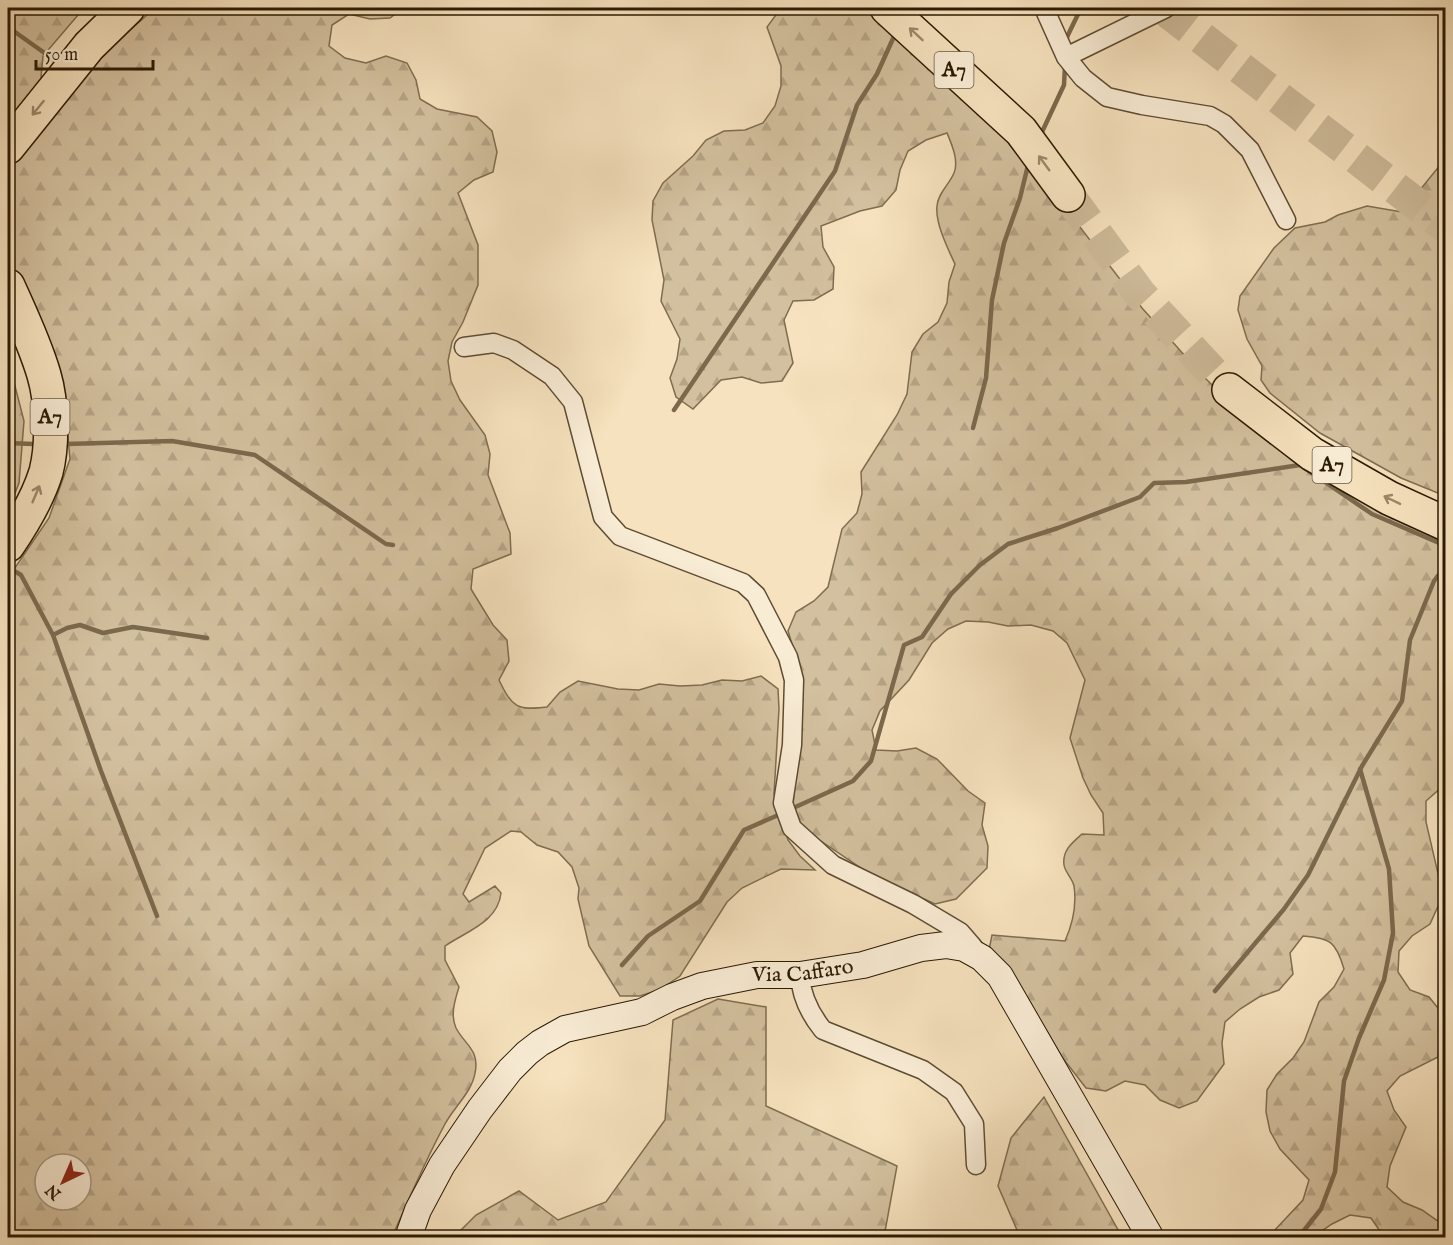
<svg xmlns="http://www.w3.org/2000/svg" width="1453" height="1245" font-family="'IM FELL English',serif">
	<defs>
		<pattern id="forest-firs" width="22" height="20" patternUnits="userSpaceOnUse" patternTransform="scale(1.5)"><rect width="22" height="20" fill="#d3c09e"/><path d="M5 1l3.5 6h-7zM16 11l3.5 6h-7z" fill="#b5a486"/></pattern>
	</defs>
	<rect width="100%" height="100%" fill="#f6e2be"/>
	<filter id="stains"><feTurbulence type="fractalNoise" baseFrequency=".00333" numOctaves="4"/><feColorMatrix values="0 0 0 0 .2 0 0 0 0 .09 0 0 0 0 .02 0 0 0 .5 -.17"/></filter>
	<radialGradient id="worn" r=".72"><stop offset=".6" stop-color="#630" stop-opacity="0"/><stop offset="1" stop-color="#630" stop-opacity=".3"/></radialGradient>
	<path fill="url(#forest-firs)" stroke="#7f6d50" stroke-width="1.5" fill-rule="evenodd" d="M 8,8 L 84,8 L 43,56 L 41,77 L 60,84 L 80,81 L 114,44 L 155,8 L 403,8 L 390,18 L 370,19 L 349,14 L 332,25 L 329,46 L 345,58 L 366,63 L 386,56 L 407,63 L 416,80 L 420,99 L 437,109 L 477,117 L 492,131 L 497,152 L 493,172 L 474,180 L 458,193 L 478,245 L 478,285 L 463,322 L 452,342 L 448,361 L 451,381 L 460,400 L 485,435 L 490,454 L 488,475 L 510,533 L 511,554 L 473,569 L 471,589 L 493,625 L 507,640 L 509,661 L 499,680 C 512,707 517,711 547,707 L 560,692 L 578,681 L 618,689 L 639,690 L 659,684 L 680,686 L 702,685 L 722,680 L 742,681 L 761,676 L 778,689 L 779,709 L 774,794 L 788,840 L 800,856 L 815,870 L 781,869 L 742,888 L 727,902 L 680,976 L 661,989 L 640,996 L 620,996 L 589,946 L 578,899 L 579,888 L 572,867 L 558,852 L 537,845 L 521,832 L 511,831 L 485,848 L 463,894 L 469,902 L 495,886 L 501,893 C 498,922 467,931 445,946 L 445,960 L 459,987 C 455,1000 450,1015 456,1028 C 465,1045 480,1050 475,1073 C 472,1092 454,1107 445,1124 C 425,1161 409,1199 392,1237 L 8,1237 L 8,578 L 49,518 L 70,459 L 65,406 L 8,261 ZM 45,1164 L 81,1164 L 81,1200 L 45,1200 Z
		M 781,8 L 864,8 L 892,28 L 994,126 L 1057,197 L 1142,308 L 1204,377 L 1254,426 L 1445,536 L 1445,786 L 1442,787 L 1426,801 L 1426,822 L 1440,882 L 1439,904 L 1430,924 L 1412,936 L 1399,951 L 1398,972 L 1410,990 L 1429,997 L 1442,1013 L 1438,1057 L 1400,1076 L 1387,1091 L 1394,1110 L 1406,1127 L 1390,1166 L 1387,1187 L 1403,1202 L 1422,1210 L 1439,1222 L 1439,1237 L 1384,1237 L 1371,1218 L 1350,1215 L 1332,1224 L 1313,1237 L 1263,1237 L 1273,1232 L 1303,1200 L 1309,1180 L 1280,1149 L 1270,1131 L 1266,1112 L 1267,1090 L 1277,1074 L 1293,1058 L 1304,1042 L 1319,1002 L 1334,987 L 1344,969 C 1336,942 1331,938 1303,936 L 1290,953 L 1293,974 L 1279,990 L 1259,997 L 1240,1009 L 1225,1022 L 1222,1043 L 1224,1064 L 1197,1101 L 1179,1108 L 1160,1100 L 1145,1085 L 1125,1081 L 1106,1091 L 1086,1088 L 1062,1057 L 1014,975 L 989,950 L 992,935 L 1065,941 C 1073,923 1077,906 1074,886 C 1072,878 1065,872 1064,865 C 1062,850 1073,842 1082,834 L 1104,835 L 1103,813 L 1091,795 L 1083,778 L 1070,738 L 1085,680 L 1067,643 L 1053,631 L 1031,625 L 1008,626 L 988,622 L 966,621 L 948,629 L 932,643 L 909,680 L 880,711 L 872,730 L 876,750 L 897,751 L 916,748 L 937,759 L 968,791 L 985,803 L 982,825 L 988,846 L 987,868 L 956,899 L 935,904 L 870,874 L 800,827 L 793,806 L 803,679 L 788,631 L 796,612 L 814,601 L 828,587 L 842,529 L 857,513 L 862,494 L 861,472 L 897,415 L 907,394 L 912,352 L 923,334 L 938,322 L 947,303 L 949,282 L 955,264 C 948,249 935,223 937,206 C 938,193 949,185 954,173 C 959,161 952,145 947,133 L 926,140 L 908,151 L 900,170 L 896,190 L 882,206 L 860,211 L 821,226 L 823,247 L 834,267 L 833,289 L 814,300 L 793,301 L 784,320 L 793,363 L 782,381 L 761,383 L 742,377 L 721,380 L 693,409 L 676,397 L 670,378 L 677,359 L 680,339 L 661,301 L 664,280 L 652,220 L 653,201 L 663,183 L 693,156 L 706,140 L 724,131 L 745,130 L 763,123 L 775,106 L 781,86 L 781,66 L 767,27 Z
		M 1445,159 L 1445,496 L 1401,478 L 1320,433 L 1270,393 L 1261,380 L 1262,366 L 1247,339 L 1238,310 L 1240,296 L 1274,248 L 1295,228 L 1325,222 L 1338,215 L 1367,206 L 1402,212 Z
		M 8,359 L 24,421 L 19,483 L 8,511 Z
		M 718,999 L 766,1007 L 766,1106 L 897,1166 L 884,1237 L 454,1237 L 476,1215 L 519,1191 L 558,1220 L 606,1202 L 665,1120 L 673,1020 Z
		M 1044,1097 L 1122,1237 L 1020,1237 L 998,1186 L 1011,1138 Z"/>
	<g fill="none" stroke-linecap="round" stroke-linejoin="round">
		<path stroke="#7b694d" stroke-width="4.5" d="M 8,27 L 60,64
			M 1067,41 L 1067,37 L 1081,8
			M 1042,132 L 1064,85 L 1065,65
			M 674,410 L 835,171 L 857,105 L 877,74 L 896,32
			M 973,428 L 986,378 L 992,300 L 1004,243 L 1020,198 L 1029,161
			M 8,443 L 33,444
			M 66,444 L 172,441 L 255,455 L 386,544 L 393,545
			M 11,569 L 21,575 L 53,635 L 101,771 L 157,916
			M 53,635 L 67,628 L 80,625 L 103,633 L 133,627 L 207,638
			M 791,809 L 853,781 L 871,761 L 904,645 L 922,637 L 951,594 L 980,565 L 1008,544 L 1058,528 L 1140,497 L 1154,483 L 1186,482 L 1300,465 L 1372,514 L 1446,546
			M 622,965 L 648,936 L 700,901 L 744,830 L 783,813
			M 1215,991 L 1284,909 L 1308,875 L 1362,766 L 1402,701 L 1410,640 L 1434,581 L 1446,565
			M 1298,1238 L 1321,1209 L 1335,1172 L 1344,1081 L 1359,1038 L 1384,980 L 1393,933 L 1389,869 L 1360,769"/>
		<path stroke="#cdba99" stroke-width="33" stroke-dasharray="33 16" stroke-linecap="butt" d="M 1163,8 L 1446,227
			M 1068,195 L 1140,294 L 1229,390"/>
		<g stroke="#5e4c32" stroke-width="21">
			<path id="street" d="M 1044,8 L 1066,57 L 1083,78 L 1107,97 L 1142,105 L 1210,116 L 1224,124 L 1250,150 L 1286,220
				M 1066,57 L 1166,8
				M 464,347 L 494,343 L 513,350 L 552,376 L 573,402 L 603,517 L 620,536 L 743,583 L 756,595 L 788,657 L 794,680 L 792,745 L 783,803 L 792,828 L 833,865 L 913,904 L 960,932 L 973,947 L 974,953
				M 800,975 C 801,995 810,1014 823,1030 L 923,1070 L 954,1092 L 974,1124 L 976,1165"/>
		</g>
		<g stroke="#2b1a03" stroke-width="28">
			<g id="secondary">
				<path id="s1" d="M 408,1238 L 418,1210 L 442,1165 L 480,1109 L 510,1070 L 527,1053 L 540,1043 L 565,1029 L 642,1012 L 672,997 L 702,986 L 757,975 L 800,975 L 863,965 L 921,948 L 946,945 L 964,948 L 982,958 L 1000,976 L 1151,1238"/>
			</g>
		</g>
		<g stroke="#2b1a03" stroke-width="36">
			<path id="highway" d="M 887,8 L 1021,131 L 1068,195
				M 8,147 L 89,46 L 128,8
				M 8,286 C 21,315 35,344 44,375 C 52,402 53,445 46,472 C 38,498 23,523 8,545
				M 1229,390 L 1312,454 L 1389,498 L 1446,524"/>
		</g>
		<use href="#street" stroke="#f9ecd5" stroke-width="18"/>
		<use href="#secondary" stroke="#f9ecd5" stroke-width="26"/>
		<use href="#highway" stroke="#f6e2be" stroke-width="33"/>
	</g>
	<defs><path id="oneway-shaft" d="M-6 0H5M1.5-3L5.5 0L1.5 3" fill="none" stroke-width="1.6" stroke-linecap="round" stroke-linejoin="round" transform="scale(1.5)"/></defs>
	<g stroke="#9b886a">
		<use href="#oneway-shaft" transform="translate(916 34) rotate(-137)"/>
		<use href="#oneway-shaft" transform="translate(38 108) rotate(129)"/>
		<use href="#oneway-shaft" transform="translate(1044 163) rotate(-126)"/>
		<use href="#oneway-shaft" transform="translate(36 494) rotate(-67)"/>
		<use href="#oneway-shaft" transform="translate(1392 500) rotate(-154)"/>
	</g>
	<g text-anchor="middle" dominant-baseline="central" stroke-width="6" stroke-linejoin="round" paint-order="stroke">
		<g fill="#f9ecd5" stroke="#695942" stroke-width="1.5">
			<rect x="934.5" y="52" width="39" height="36" rx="4.5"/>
			<rect x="30.5" y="399" width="39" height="36" rx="4.5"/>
			<rect x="1312.5" y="447" width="39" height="36" rx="4.5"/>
		</g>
		<g font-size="21" font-weight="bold" fill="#2b1a03">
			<text x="954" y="70">A7</text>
			<text x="50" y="417">A7</text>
			<text x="1332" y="465">A7</text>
		</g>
		<g font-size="22" fill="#2b1a03" stroke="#f9ecd5">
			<text stroke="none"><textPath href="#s1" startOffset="513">Via Caffaro</textPath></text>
		</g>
	</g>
	<rect width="1453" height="1245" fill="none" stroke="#f6e2be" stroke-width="30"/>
	<rect x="9" y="9" width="1435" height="1227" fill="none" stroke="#2b1a03" stroke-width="3"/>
	<rect x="15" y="15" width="1423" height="1215" fill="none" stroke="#2b1a03" stroke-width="1.5"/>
	<g transform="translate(63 1182) rotate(224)"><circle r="28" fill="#f9ecd5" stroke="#a79881" stroke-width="1.5"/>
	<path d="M0-4.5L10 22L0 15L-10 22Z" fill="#8f2418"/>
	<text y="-9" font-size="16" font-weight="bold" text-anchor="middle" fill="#2b1a03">N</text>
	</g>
	<path d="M36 60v9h117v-9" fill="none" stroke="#2b1a03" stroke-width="3"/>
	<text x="45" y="60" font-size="18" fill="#2b1a03" stroke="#f9ecd5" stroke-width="4.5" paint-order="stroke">50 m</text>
	<rect width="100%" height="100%" filter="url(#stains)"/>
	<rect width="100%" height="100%" fill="url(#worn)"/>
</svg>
